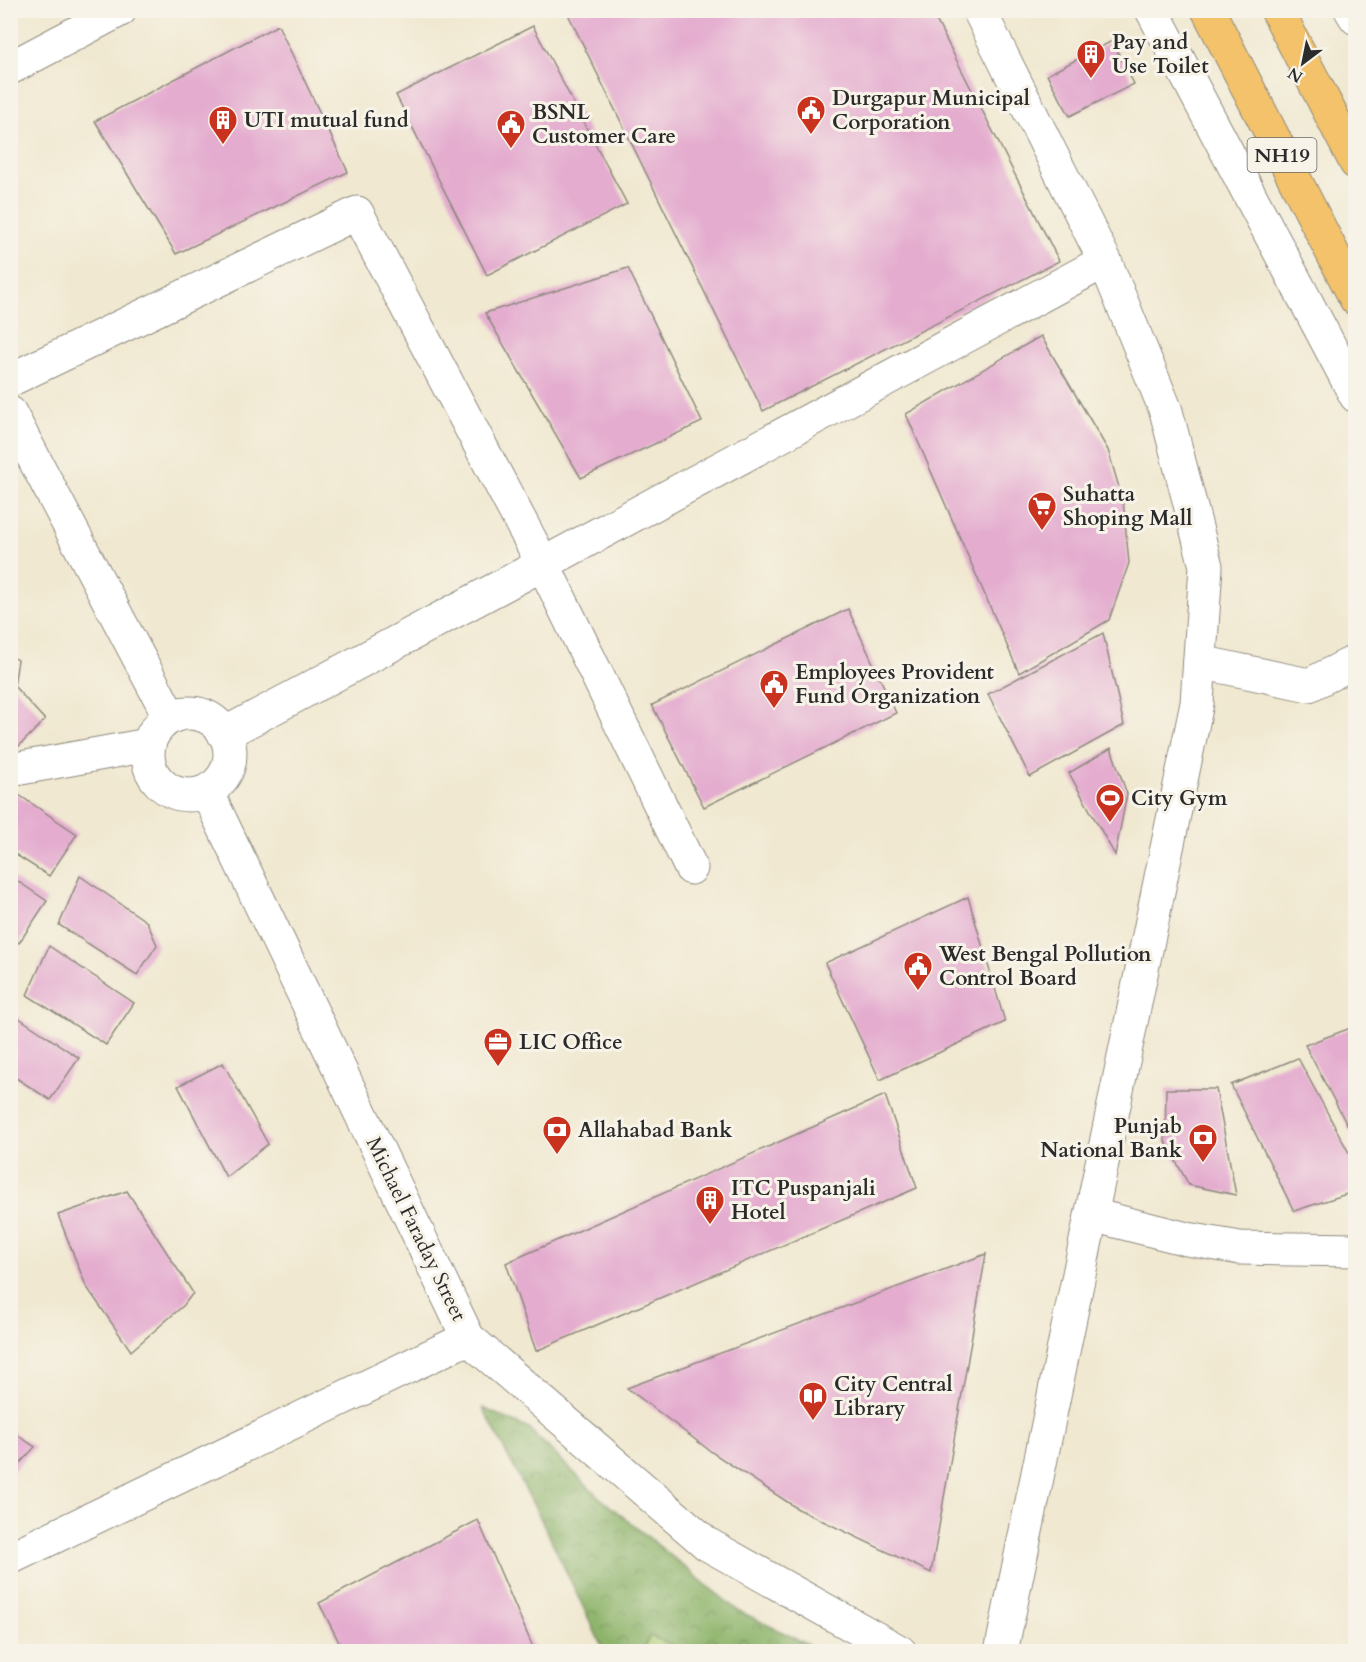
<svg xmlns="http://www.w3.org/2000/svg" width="1366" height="1662" font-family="Cardo,serif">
	<defs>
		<pattern id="forest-crowns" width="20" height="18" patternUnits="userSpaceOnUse" patternTransform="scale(1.5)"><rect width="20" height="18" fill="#8db46a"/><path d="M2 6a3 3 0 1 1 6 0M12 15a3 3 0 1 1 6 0" fill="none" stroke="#739357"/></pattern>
	</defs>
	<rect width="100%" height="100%" fill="#f7f3e8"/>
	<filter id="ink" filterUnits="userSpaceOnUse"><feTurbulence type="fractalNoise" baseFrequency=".0167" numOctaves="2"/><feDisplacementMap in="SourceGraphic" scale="12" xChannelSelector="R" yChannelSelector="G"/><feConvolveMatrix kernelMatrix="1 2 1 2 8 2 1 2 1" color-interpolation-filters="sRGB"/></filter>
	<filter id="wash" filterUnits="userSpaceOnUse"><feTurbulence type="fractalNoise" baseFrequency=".008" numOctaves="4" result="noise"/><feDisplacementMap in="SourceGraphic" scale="24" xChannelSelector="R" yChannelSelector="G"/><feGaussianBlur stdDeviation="1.35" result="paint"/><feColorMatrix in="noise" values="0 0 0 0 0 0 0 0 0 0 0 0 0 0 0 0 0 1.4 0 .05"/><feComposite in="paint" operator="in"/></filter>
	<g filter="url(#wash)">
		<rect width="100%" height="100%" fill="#f0e8d0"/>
		<path fill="#b2d27a" stroke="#6e7e52" stroke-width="1.5" d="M 650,1635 L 685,1651 L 641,1652 Z"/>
		<path fill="url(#forest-crowns)" stroke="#5c704a" stroke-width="1.5" d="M 483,1408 L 529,1429 L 599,1497 L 737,1610 L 821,1651 L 685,1651 L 650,1636 L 641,1651 L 604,1651 L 547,1531 Z"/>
		<g id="blocks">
			<path fill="#e4accf" d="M 566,10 L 931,10 L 1059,261 L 763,411 Z
				M 278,25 L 348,172 L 176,254 L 95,121 Z
				M 533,26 L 627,204 L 487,275 L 396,95 Z
				M 1112,41 L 1134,84 L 1070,116 L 1047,75 Z
				M 628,268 L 702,422 L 581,478 L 485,313 Z
				M 1041,336 L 1108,450 L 1123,501 L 1129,563 L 1109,620 L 1019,673 L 906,414 Z
				M 848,609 L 896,713 L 704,807 L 652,705 Z
				M 1103,633 L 1124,725 L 1030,777 L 988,694 Z
				M 10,656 L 18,660 L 14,686 L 45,720 L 10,755 Z
				M 1111,748 L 1127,794 L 1115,855 L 1069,773 Z
				M 10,789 L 77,834 L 49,876 L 10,851 Z
				M 10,876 L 47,901 L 19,943 L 10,938 Z
				M 80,876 L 147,922 L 157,945 L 137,975 L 59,925 Z
				M 968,897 L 1005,1022 L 880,1080 L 825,963 Z
				M 49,946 L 134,1003 L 106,1045 L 27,995 Z
				M 10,1012 L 79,1058 L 50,1100 L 10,1074 Z
				M 1356,1026 L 1356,1142 L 1305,1045 Z
				M 1298,1058 L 1356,1166 L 1356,1191 L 1294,1211 L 1231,1085 Z
				M 223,1063 L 268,1144 L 226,1177 L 178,1086 Z
				M 1166,1089 L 1216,1089 L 1236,1195 L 1189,1185 L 1165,1141 Z
				M 885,1095 L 917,1188 L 536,1351 L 506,1263 Z
				M 127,1191 L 193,1293 L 184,1305 L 131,1351 L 86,1286 L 58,1215 Z
				M 986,1254 L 931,1573 L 798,1509 L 713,1453 L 627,1388 Z
				M 10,1430 L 35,1447 L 10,1474 Z
				M 478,1520 L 535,1652 L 344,1652 L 319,1603 Z"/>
		</g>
	</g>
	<g filter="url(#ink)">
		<use href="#blocks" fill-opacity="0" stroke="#8e8a7e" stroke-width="1.5"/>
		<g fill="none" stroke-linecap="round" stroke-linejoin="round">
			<g stroke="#8e8a7e" stroke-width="35">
				<path id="minor" d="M 10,380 L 357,213 L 543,564 L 1105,261
					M 10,413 L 170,717
					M 1200,662 L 1309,685 L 1356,661
					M148 754a41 41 0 1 1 82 0a41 41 0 1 1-82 0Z
					M 224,734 L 543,564 L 691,868
					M 10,770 L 148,745
					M 1092,1215 L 1187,1239 L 1240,1248 L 1356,1250
					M 468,1338 L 707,1544 L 900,1652
					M 10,1558 L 468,1338 L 207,792"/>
			</g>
			<g stroke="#8e8a7e" stroke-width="35">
				<path id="tertiary" d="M 979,10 L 1105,261 L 1166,411 L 1206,566 L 1197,703 L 1001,1652
					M 1152,10 L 1356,396
					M 1351,10 L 1356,18
					M 10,68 L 120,10"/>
			</g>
			<g stroke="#8e8a7e" stroke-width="35">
				<path id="trunk" d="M 1208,10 L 1356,299
					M 1277,10 L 1356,163"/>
			</g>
			<use href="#minor" stroke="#fff" stroke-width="33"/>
			<use href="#tertiary" stroke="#fff" stroke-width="33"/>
			<use href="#trunk" stroke="#f3c26a" stroke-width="33"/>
		</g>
	</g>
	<defs>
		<g id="building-pin" transform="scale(1.5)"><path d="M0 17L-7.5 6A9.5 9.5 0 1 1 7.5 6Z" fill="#c8321e" stroke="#f7f3e8"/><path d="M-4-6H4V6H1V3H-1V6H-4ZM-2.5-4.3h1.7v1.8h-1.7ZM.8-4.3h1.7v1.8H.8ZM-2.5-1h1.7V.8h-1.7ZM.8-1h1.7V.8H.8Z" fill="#fff"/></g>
		<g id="civic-pin" transform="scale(1.5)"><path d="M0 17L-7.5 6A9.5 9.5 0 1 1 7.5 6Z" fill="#c8321e" stroke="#f7f3e8"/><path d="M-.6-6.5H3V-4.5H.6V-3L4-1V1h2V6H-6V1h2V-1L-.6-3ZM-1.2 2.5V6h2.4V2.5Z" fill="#fff"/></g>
		<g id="supermarket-pin" transform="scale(1.5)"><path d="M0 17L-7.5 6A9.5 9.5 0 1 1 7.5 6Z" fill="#c8321e" stroke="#f7f3e8"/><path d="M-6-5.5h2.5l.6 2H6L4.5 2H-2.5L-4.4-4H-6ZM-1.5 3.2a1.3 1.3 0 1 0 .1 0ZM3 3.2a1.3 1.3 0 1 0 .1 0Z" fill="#fff"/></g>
		<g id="stadium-pin" transform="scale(1.5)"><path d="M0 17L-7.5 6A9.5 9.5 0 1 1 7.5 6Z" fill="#c8321e" stroke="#f7f3e8"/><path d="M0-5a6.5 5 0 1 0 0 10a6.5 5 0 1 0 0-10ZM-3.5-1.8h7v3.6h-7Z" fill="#fff"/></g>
		<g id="office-pin" transform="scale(1.5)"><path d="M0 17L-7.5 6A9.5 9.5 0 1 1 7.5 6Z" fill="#c8321e" stroke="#f7f3e8"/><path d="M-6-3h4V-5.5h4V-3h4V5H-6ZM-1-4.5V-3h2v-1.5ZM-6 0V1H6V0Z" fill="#fff"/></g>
		<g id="bank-pin" transform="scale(1.5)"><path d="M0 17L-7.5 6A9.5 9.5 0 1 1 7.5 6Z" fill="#c8321e" stroke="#f7f3e8"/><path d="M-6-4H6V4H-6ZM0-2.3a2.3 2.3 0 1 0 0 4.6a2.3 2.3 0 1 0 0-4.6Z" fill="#fff"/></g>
		<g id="library-pin" transform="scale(1.5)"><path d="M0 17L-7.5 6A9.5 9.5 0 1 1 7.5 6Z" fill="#c8321e" stroke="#f7f3e8"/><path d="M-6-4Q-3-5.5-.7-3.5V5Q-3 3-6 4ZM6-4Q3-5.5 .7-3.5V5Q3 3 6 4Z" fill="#fff"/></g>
	</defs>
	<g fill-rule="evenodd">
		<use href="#building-pin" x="1091" y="54"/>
		<use href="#civic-pin" x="811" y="110"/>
		<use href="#building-pin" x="223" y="120"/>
		<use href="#civic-pin" x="511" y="124"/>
		<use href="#supermarket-pin" x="1042" y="506"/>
		<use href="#civic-pin" x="774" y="684"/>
		<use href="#stadium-pin" x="1110" y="798"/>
		<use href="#civic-pin" x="918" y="966"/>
		<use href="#office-pin" x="498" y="1042"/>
		<use href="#bank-pin" x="557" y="1130"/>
		<use href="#bank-pin" x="1203" y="1138"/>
		<use href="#building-pin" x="710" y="1200"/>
		<use href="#library-pin" x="813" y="1396"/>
	</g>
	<g text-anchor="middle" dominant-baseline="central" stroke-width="6" stroke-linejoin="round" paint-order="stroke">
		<rect fill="#f7f3e8" stroke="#686764" stroke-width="1.5" x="1247.5" y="138" width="69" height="34" rx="4.5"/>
		<g font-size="20" font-weight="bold" fill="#2b2b2b">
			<text x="1282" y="155">NH19</text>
		</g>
		<g font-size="21" font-weight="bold" fill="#2b2b2b" stroke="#f7f3e8" text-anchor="start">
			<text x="1112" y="42">Pay and<tspan x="1112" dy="24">Use Toilet</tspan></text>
			<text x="832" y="98">Durgapur Municipal<tspan x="832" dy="24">Corporation</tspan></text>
			<text x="532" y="112">BSNL<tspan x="532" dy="24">Customer Care</tspan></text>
			<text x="244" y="120">UTI mutual fund</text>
			<text x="1063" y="494">Suhatta<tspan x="1063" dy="24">Shoping Mall</tspan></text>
			<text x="795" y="672">Employees Provident<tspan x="795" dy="24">Fund Organization</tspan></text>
			<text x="1131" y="798">City Gym</text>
			<text x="939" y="954">West Bengal Pollution<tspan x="939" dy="24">Control Board</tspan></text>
			<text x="519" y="1042">LIC Office</text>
			<text x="1182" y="1126" text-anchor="end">Punjab<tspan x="1182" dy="24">National Bank</tspan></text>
			<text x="578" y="1130">Allahabad Bank</text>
			<text x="731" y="1188">ITC Puspanjali<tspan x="731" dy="24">Hotel</tspan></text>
			<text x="834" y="1384">City Central<tspan x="834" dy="24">Library</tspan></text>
		</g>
		<g font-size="21" fill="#2b2b2b" stroke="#f7f3e8">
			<text transform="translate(416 1229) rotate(64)">Michael Faraday Street</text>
		</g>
	</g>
	<rect width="1366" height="1662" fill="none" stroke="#f7f3e8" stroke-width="36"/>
	<g transform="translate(1303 63) rotate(212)" stroke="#f7f3e8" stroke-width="4.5" paint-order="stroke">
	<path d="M0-4.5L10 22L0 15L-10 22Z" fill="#2b2b2b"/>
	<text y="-9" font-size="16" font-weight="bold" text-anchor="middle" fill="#2b2b2b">N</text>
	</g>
</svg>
